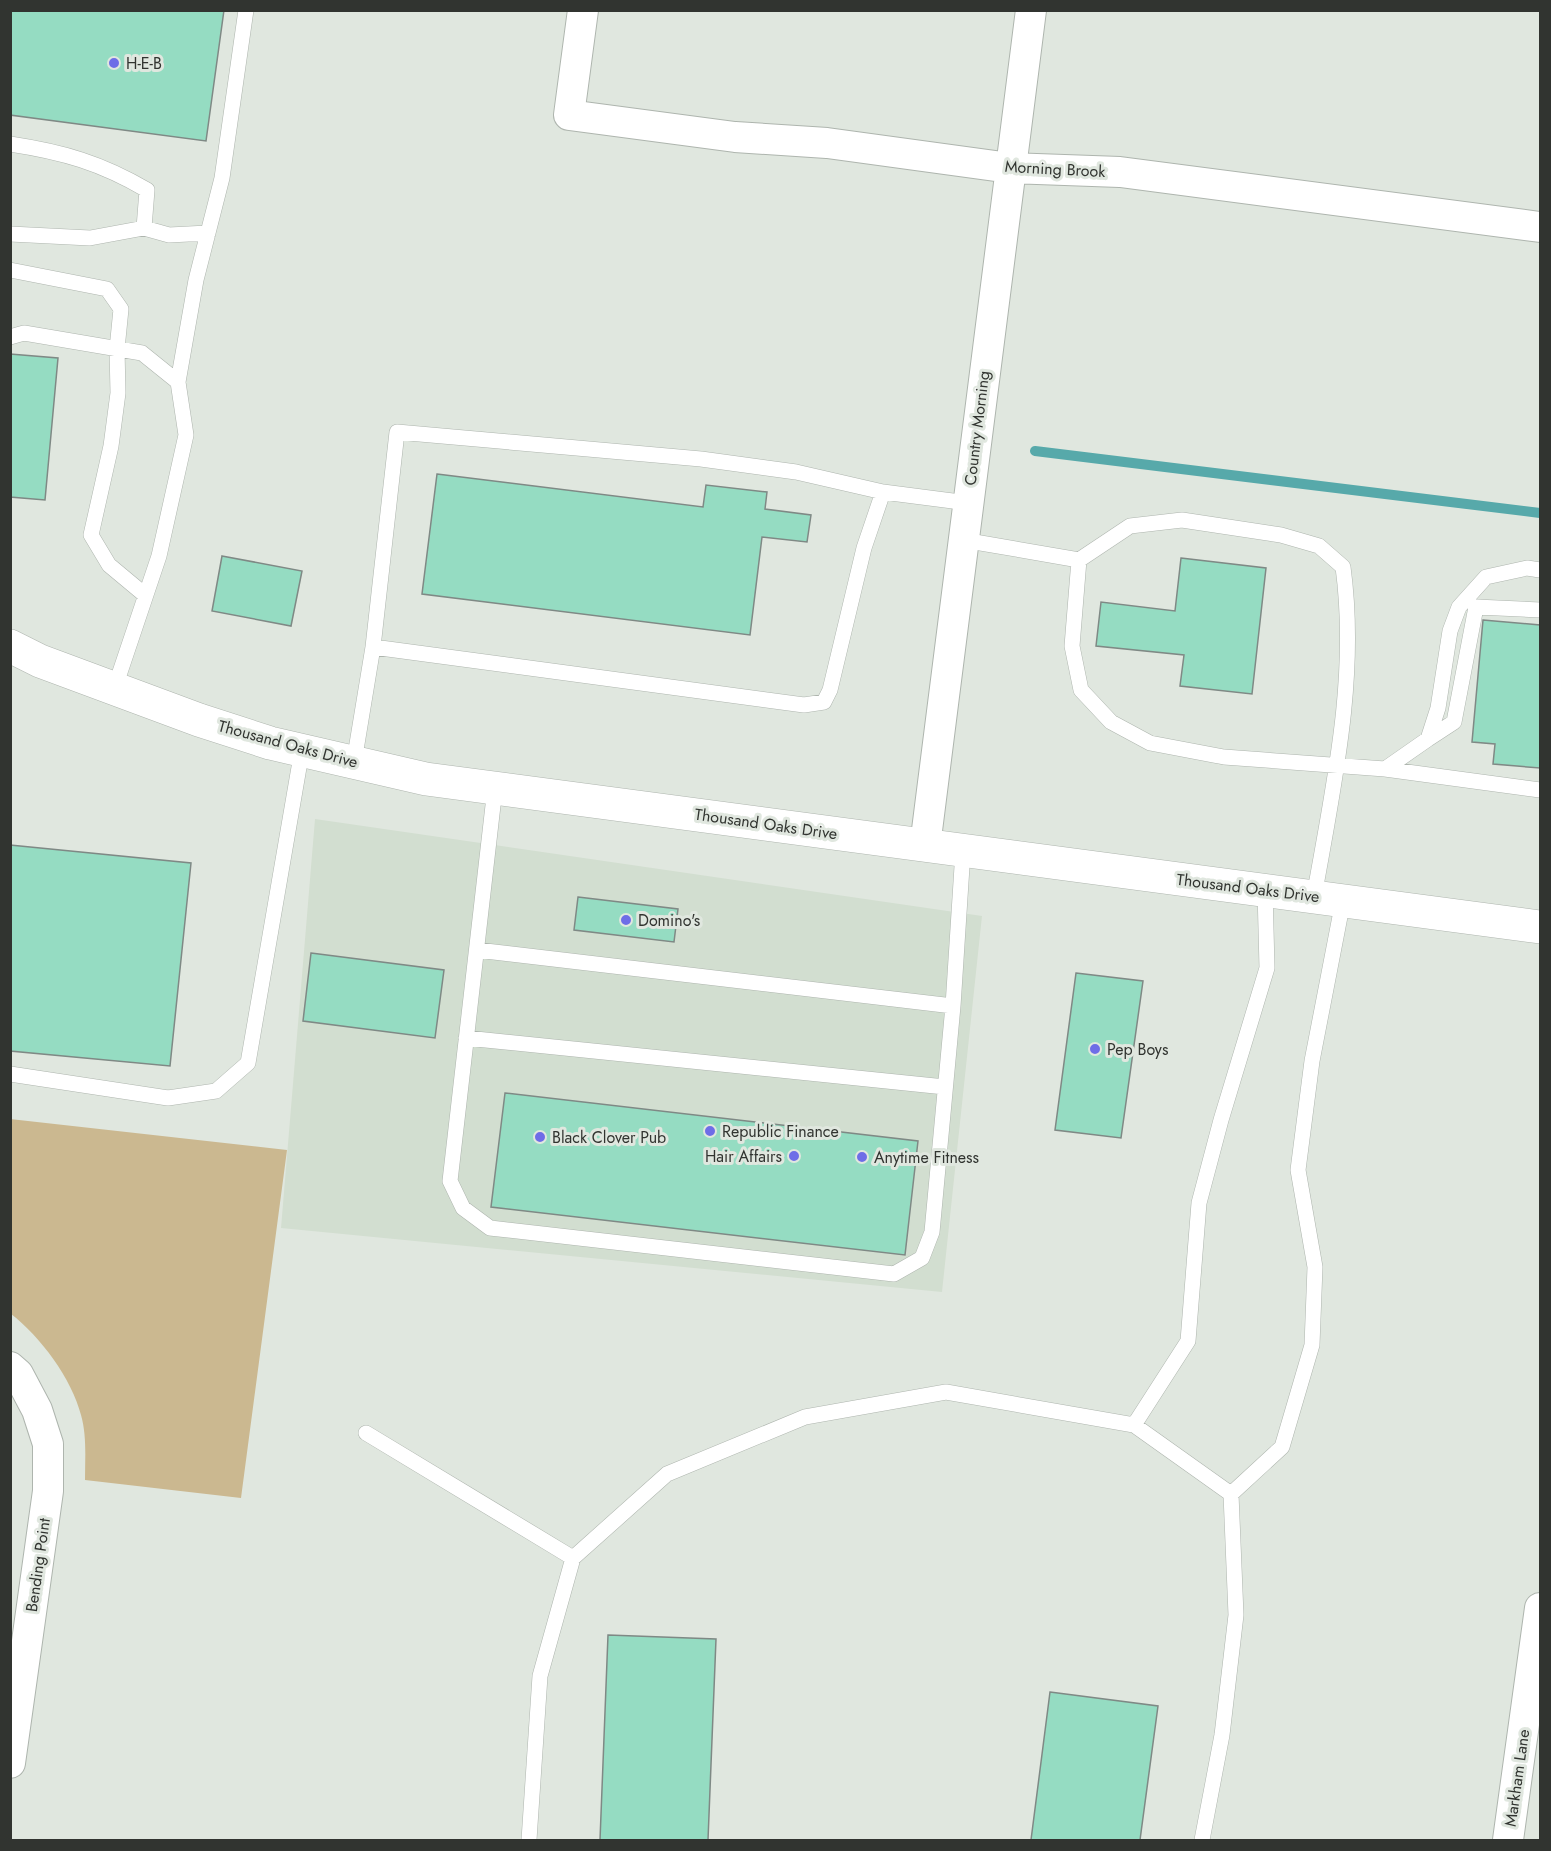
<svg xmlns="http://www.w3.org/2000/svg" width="1551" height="1851" font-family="Jost,sans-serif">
	<rect width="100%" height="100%" fill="#e0e7df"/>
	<path fill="#d2ded0" d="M 315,819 L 982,916 L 942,1292 L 281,1228 Z"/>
	<path fill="#cbb890" d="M 10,1119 L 287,1150 L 241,1498 L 85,1480 C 85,1459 87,1436 81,1415 C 72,1379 40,1336 11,1314 Z"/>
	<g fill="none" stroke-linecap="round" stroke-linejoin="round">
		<path stroke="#57a9aa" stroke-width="10" d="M 1035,451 L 1540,513"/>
	</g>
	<path fill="#95dcc2" stroke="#7f8985" stroke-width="1.5" d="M 10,10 L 224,10 L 206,141 L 10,115 Z
		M 10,354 L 58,358 L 45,500 L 10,497 Z
		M 437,474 L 703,507 L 706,485 L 767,492 L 765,509 L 811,515 L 807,542 L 762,537 L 750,635 L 422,594 Z
		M 222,556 L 302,571 L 291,626 L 212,611 Z
		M 1181,558 L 1266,568 L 1252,694 L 1180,686 L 1184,655 L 1096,646 L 1101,602 L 1175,611 Z
		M 1483,620 L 1540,625 L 1540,768 L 1493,764 L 1495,744 L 1472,742 Z
		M 10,845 L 191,863 L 170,1066 L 10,1051 Z
		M 578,897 L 678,909 L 674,942 L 574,930 Z
		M 311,953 L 444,970 L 435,1038 L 303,1021 Z
		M 1076,973 L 1143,981 L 1121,1138 L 1055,1130 Z
		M 505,1093 L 918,1141 L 905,1255 L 491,1207 Z
		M 608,1635 L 716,1639 L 708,1840 L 600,1840 Z
		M 1050,1692 L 1158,1706 L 1140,1840 L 1031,1840 Z"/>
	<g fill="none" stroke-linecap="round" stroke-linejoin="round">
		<g stroke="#aeb5ae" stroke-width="16">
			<path id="service" d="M 10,144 C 63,152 101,163 147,190 L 144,228
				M 10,234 L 90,238 L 144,228 L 169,235 L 208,233
				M 10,270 L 107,289 L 121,309 L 117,349 L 118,393 L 111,446 L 91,535 L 109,565 L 145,595
				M 10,337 L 24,333 L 142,353 L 178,382 L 186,435 L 159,556 L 115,687
				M 178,382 L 196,280 L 222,178 L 246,10
				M 963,540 L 1079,560 L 1130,526 L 1182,520 L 1281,535 L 1319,546 L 1343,567 C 1358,678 1333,788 1314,897
				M 1079,560 L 1072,646 L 1081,690 L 1111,722 L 1150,743 L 1224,757 L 1385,769 L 1428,739 L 1438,708 L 1450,631 L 1459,607 L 1486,577 L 1527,568 L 1540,570
				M 373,647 L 397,432 L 701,459 L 796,472 L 883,492
				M 1428,739 L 1454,722 L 1476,607 L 1540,610
				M 354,762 L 373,647 L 804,705 L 824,702 L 830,690 L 864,548 L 883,492 L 968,503
				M 1385,769 L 1540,790
				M 495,788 L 450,1181 L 463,1208 L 490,1228 L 894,1274 L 922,1258 L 932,1232 L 953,1006 L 963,851
				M 477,950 L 953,1006
				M 466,1038 L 945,1087
				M 10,1074 L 168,1098 L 216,1091 L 248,1063 L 302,750
				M 1134,1425 L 1188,1341 L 1199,1203 L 1221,1120 L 1267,968 L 1265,890
				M 366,1433 L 573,1558
				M 529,1840 L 540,1676 L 573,1558 L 667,1474 L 805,1417 L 946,1392 L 1134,1425 L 1231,1494
				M 1202,1840 L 1222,1735 L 1236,1615 L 1231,1494 L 1282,1447 L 1312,1345 L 1315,1267 L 1298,1170 L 1312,1061 L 1343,901"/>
		</g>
		<g stroke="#aeb5ae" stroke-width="32">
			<path id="minor" d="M 583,10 L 569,115 L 735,137 L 827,143 L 1010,168 L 1120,172 L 1540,227
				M 925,846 L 1031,10
				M 10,1367 L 18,1374 L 37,1410 L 48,1444 L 48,1491 L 10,1763
				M 1508,1840 L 1540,1608"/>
		</g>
		<g stroke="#aeb5ae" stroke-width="34">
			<path id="secondary" d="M 10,646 L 40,661 L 199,720 L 270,743 L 426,779 L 1540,927"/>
		</g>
		<use href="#service" stroke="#fff" stroke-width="15"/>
		<use href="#minor" stroke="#fff" stroke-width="30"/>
		<use href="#secondary" stroke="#fff" stroke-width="33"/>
	</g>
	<g fill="#6e6de7" stroke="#e0e7df" stroke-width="2">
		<circle cx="114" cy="63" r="6"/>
		<circle cx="626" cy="920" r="6"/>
		<circle cx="1095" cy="1049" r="6"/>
		<circle cx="710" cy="1131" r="6"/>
		<circle cx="540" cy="1137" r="6"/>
		<circle cx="794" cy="1156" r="6"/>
		<circle cx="862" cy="1157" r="6"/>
	</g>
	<g text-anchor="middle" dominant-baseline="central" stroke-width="6" stroke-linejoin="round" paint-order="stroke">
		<g font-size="16" fill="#313430" stroke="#e0e7df" text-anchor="start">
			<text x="126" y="63">H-E-B</text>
			<text x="638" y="920">Domino's</text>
			<text x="1107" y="1049">Pep Boys</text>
			<text x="722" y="1131">Republic Finance</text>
			<text x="552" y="1137">Black Clover Pub</text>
			<text x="782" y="1156" text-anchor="end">Hair Affairs</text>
			<text x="874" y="1157">Anytime Fitness</text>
		</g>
		<g font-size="16" fill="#313430" stroke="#e0e7df">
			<text transform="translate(1055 169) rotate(3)">Morning Brook</text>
			<text transform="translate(977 428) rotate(-83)">Country Morning</text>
			<text transform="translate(288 744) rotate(15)">Thousand Oaks Drive</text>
			<text transform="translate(766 824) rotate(8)">Thousand Oaks Drive</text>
			<text transform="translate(1248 888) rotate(7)">Thousand Oaks Drive</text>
			<text transform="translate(38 1565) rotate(-82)">Bending Point</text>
			<text transform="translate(1517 1778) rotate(-82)">Markham Lane</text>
		</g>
	</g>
	<rect width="1551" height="1851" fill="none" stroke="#313430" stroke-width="24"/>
</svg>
